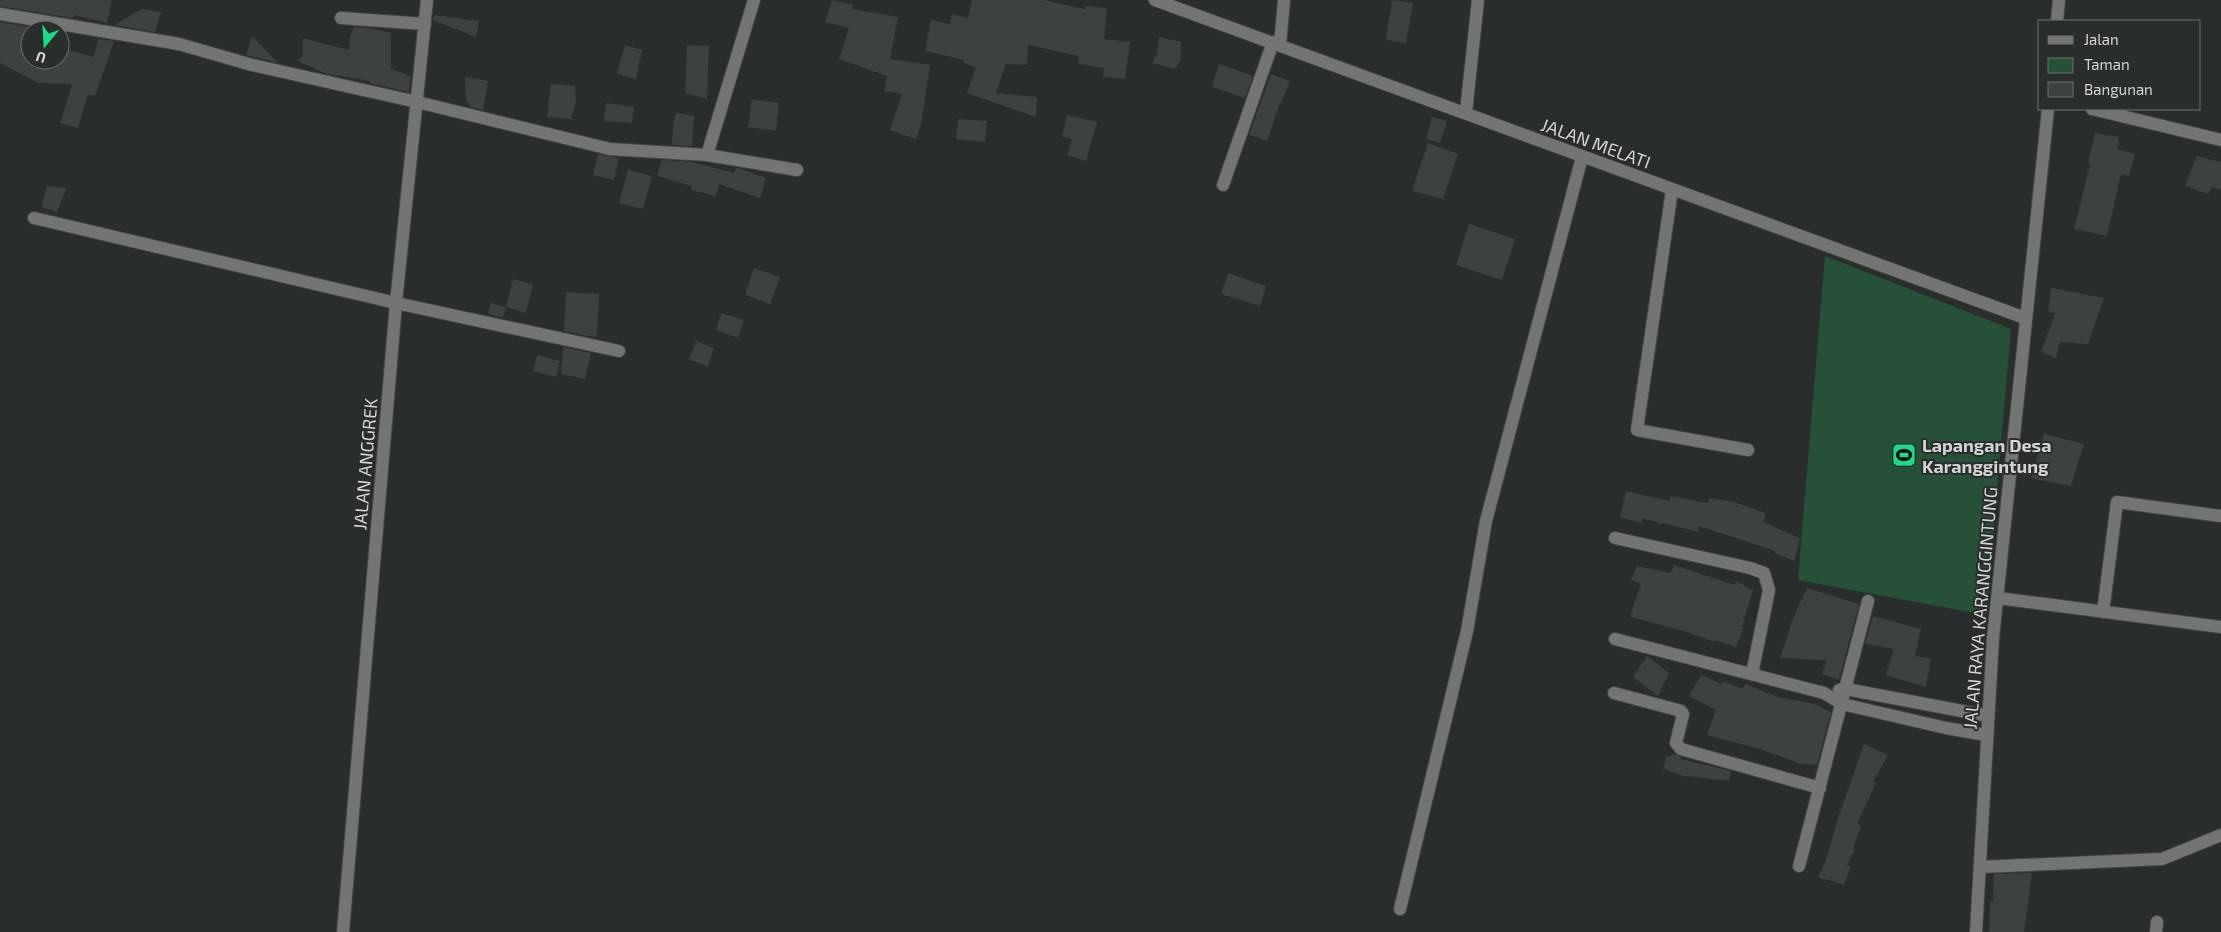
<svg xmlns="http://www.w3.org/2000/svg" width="2221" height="932" font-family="'Exo 2',sans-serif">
	<rect width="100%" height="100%" fill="#292d2b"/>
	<path fill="#275038" d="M 1825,256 L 2011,329 L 1986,615 L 1798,580 Z"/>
	<path fill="#3d413f" d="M 0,0 L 112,0 L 107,23 L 74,15 L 73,18 L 0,6 Z
		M 832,0 L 853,5 L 852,9 L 898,17 L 890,59 L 930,65 L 921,124 L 916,139 L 890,130 L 902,94 L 884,91 L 887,76 L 839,59 L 849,28 L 825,22 Z
		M 972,0 L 1043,0 L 1085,9 L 1085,6 L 1107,8 L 1104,39 L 1130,42 L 1125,79 L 1103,77 L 1104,68 L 1078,64 L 1079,56 L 1028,45 L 1027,65 L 1006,64 L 996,93 L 1037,97 L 1036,117 L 967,93 L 976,67 L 963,63 L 964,60 L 925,51 L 931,20 L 950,24 L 952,14 L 968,18 Z
		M 1392,0 L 1413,3 L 1406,43 L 1386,40 Z
		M 142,9 L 161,12 L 155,32 L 114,25 Z
		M 435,15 L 479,21 L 476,37 L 433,20 Z
		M 0,22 L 46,30 L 30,30 L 30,60 L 60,60 L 60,48 L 94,57 L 98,39 L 114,41 L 95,96 L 88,94 L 78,128 L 60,123 L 72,84 L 39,83 L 0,63 Z
		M 354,27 L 375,29 L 391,33 L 391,69 L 411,76 L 409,92 L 370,83 L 370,81 L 327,74 L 298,61 L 303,55 L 303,38 L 349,50 L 350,36 Z
		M 252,36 L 278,63 L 246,55 Z
		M 1159,37 L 1181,42 L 1181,59 L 1175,69 L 1152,63 L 1157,54 Z
		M 625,45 L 642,50 L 636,79 L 617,74 Z
		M 687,45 L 709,46 L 707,99 L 685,93 Z
		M 1219,64 L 1253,76 L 1245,98 L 1212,87 Z
		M 1271,74 L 1290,81 L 1281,103 L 1280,102 L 1267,141 L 1249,135 Z
		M 465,77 L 488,81 L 483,110 L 470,107 L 466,99 Z
		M 551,84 L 575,86 L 576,102 L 571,119 L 547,117 Z
		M 752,99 L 779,103 L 776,131 L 748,127 Z
		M 606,103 L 634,107 L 632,123 L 604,121 Z
		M 676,113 L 694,116 L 692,146 L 672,145 L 673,123 Z
		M 1067,115 L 1097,122 L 1086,161 L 1067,155 L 1072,139 L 1062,137 Z
		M 1432,117 L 1447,121 L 1440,143 L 1426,139 Z
		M 958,119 L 987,121 L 985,142 L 956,139 Z
		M 2095,133 L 2119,137 L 2117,149 L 2135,154 L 2129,176 L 2121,174 L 2107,236 L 2074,229 L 2090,164 L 2088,163 Z
		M 1428,143 L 1458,154 L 1443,199 L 1412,191 Z
		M 598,154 L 619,158 L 614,180 L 593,175 Z
		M 2197,156 L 2221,162 L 2221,190 L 2212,187 L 2208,194 L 2185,186 Z
		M 662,160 L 692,162 L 734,173 L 736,168 L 738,168 L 766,178 L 760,198 L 719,184 L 716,196 L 691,190 L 692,186 L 657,176 Z
		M 628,170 L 652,176 L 643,209 L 619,203 Z
		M 47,186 L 67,188 L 57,212 L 41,207 Z
		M 1469,224 L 1515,239 L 1502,280 L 1456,265 Z
		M 754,268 L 780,277 L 770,304 L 745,295 Z
		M 1228,273 L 1266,286 L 1260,306 L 1221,294 Z
		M 513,279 L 533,284 L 526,313 L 506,307 Z
		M 2051,288 L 2104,298 L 2088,344 L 2060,342 L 2056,358 L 2041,352 L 2055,313 L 2048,312 Z
		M 566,292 L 599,294 L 597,335 L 594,337 L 564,331 Z
		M 491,303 L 506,307 L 503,318 L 488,314 Z
		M 721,313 L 744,320 L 738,338 L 716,330 Z
		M 696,341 L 714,348 L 708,366 L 689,360 Z
		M 563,347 L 591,353 L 585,379 L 561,374 Z
		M 537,355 L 560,361 L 556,377 L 533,371 Z
		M 2044,434 L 2084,444 L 2071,486 L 2031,478 Z
		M 1626,491 L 1670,501 L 1670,496 L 1708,503 L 1709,498 L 1734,502 L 1766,513 L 1763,522 L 1800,538 L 1794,561 L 1774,553 L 1775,551 L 1699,526 L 1698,532 L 1663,523 L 1662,524 L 1643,518 L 1642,523 L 1620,517 Z
		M 1674,565 L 1735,585 L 1736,581 L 1753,590 L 1742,627 L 1744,627 L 1736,647 L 1715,640 L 1714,642 L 1684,631 L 1630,617 L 1641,584 L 1631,580 L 1637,566 L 1671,573 Z
		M 1807,588 L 1859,604 L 1839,680 L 1822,674 L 1827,660 L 1780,658 L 1793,618 Z
		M 1873,616 L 1921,629 L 1915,656 L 1931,659 L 1926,687 L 1886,675 L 1894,649 L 1865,644 Z
		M 1647,656 L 1669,673 L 1658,696 L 1633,677 Z
		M 1701,675 L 1722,684 L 1723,681 L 1743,689 L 1745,684 L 1778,697 L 1814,704 L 1831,712 L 1817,765 L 1801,764 L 1760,749 L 1707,735 L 1716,710 L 1689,696 Z
		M 1864,744 L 1888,755 L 1873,782 L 1876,783 L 1857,824 L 1861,825 L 1853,848 L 1855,849 L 1847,865 L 1851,866 L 1844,885 L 1818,877 L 1826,860 L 1838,818 Z
		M 1675,754 L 1681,757 L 1680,759 L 1731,771 L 1729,781 L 1684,776 L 1663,769 L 1666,757 Z
		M 2032,873 L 2024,932 L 1989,932 L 1990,901 L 1993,902 L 1994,874 Z"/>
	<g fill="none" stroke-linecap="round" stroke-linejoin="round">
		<g stroke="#444846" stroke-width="14">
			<path id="minor" d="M 1155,0 L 2025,318
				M 0,14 L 179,44 L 252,65 L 417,102 L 610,149 L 707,155 L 797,170
				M 341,18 L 425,24
				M 2057,21 L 2059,0
				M 1280,45 L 1284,0
				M 2092,109 L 2221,140
				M 1466,112 L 1478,0
				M 707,155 L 754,0
				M 1223,185 L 1273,42
				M 1672,190 L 1637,430 L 1748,450
				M 34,218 L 396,303 L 619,351
				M 1615,538 L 1750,568 L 1764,573 L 1769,590 L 1752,674
				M 1998,598 L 2221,627
				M 2103,612 L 2117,502 L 2221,516
				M 1615,639 L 1824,693 L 1842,704 L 1946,728 L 1986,735
				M 1839,690 L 1846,689 L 1988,716
				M 1614,693 L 1681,711 L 1683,714 L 1676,743 L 1681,749 L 1820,788
				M 1799,866 L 1868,601
				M 1980,867 L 2162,859 L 2221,835
				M 1400,909 L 1467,631 L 1486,521 L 1582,157
				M 343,932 L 396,303 L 427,0
				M 1976,932 L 1993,638 L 2048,109
				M 2156,932 L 2157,922"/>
		</g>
		<use href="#minor" stroke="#737573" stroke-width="12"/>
	</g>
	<defs>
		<g id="stadium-square" transform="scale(1.25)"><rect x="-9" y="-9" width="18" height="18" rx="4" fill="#1dd988" stroke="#292d2b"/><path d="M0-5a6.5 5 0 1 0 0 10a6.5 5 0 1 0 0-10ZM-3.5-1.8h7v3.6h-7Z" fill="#111"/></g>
	</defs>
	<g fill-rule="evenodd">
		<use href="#stadium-square" x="1904" y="455"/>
	</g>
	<g text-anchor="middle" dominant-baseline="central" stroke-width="4" stroke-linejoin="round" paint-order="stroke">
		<g font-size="18" fill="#d3d5d3" stroke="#292d2b">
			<text transform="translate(1596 143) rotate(20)">JALAN MELATI</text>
			<text transform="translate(365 464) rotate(-85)">JALAN ANGGREK</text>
			<text transform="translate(1980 608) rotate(-85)">JALAN RAYA KARANGGINTUNG</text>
		</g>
		<g font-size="18" font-weight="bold" fill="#d3d5d3" stroke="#292d2b" text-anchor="start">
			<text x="1922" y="445">Lapangan Desa<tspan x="1922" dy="21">Karanggintung</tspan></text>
		</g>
	</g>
	<rect x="2038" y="20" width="162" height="90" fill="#292d2b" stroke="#6d706e"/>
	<rect x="2048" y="36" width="25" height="8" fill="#737573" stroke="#6d706e"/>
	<text x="2084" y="45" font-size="15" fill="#d3d5d3">Jalan</text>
	<rect x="2048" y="58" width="25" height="15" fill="#275038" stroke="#6d706e"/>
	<text x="2084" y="70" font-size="15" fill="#d3d5d3">Taman</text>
	<rect x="2048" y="82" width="25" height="15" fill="#3d413f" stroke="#6d706e"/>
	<text x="2084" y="95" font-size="15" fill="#d3d5d3">Bangunan</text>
	<g transform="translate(45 45) rotate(198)"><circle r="24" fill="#292d2b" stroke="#6d706e"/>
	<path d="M0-4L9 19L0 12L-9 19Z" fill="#1dd988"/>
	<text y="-8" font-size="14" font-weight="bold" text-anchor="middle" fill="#d3d5d3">U</text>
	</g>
</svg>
